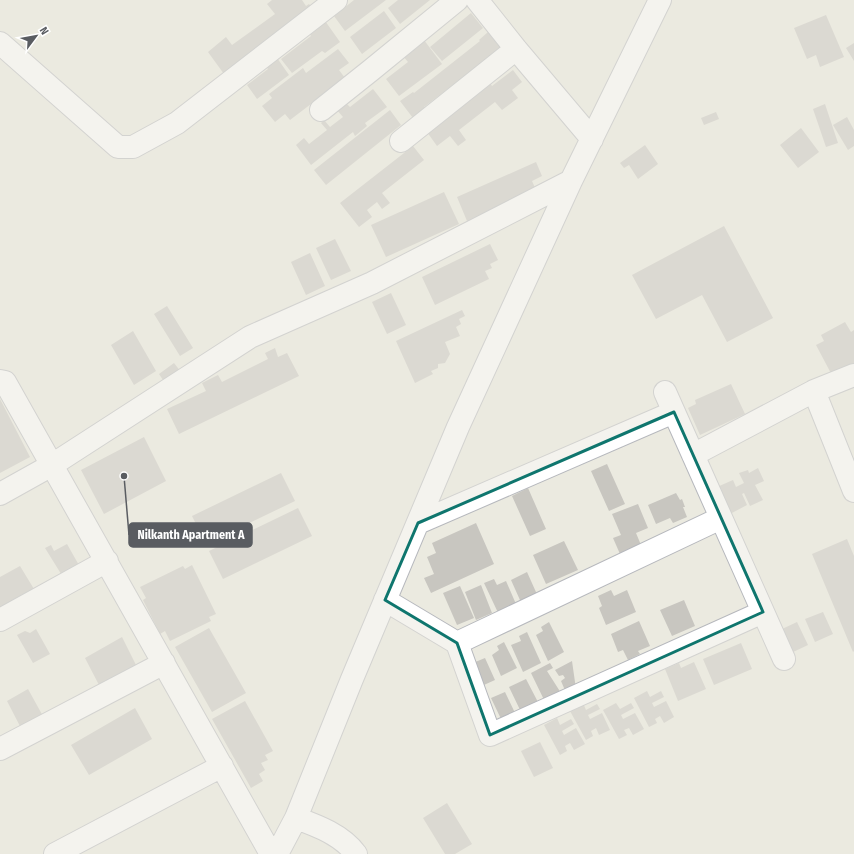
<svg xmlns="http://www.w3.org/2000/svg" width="854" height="854" font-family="'Fira Sans Condensed',sans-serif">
	<rect width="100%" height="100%" fill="#ebeae0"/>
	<path fill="#c8c6c0" d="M 272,0 L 302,0 L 306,6 L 309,4 L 315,11 L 286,26 L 243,58 L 247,63 L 224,74 L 208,52 L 226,37 L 232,45 L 275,14 L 267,4 Z
		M 354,0 L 386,0 L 345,31 L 334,16 Z
		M 398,0 L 430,0 L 400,24 L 388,8 Z
		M 384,11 L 396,28 L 362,54 L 350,37 Z
		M 471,13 L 483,28 L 442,61 L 430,47 Z
		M 826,15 L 844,57 L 820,67 L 816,55 L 807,59 L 794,28 Z
		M 323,18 L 340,42 L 325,53 L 322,51 L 292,73 L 281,59 L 311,36 L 307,30 Z
		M 488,32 L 501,48 L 424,107 L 428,112 L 416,122 L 400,101 L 413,92 L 414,93 L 480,41 L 479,40 Z
		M 424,40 L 442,64 L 399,96 L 386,79 L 408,62 L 403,56 Z
		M 854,43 L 854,61 L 846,48 Z
		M 338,49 L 349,63 L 339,70 L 345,78 L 290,120 L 285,114 L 275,122 L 262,106 L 272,98 L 269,94 L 303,68 L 306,73 Z
		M 275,55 L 289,75 L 257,99 L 247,85 L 268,69 L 264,64 Z
		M 513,70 L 522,82 L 512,90 L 518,98 L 502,110 L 495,102 L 459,130 L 466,140 L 458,146 L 450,136 L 437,146 L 427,132 L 447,112 L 451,115 L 482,91 L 479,87 L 488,80 L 492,86 Z
		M 373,89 L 387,107 L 365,123 L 367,126 L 355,136 L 353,132 L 311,165 L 296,145 L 304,138 L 309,144 L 327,130 L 321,123 L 324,120 L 330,127 L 343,117 L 336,109 L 345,102 L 350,107 Z
		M 825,104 L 838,143 L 826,147 L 813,109 Z
		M 390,110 L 401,125 L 326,185 L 314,170 Z
		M 716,112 L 719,119 L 704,125 L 701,118 Z
		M 847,117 L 854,130 L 854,146 L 848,150 L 833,125 Z
		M 801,128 L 819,152 L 798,168 L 780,145 Z
		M 645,145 L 658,164 L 638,179 L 629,165 L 624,168 L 620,163 Z
		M 413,146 L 424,160 L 382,193 L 390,203 L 382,209 L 377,202 L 367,210 L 372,217 L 359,227 L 340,203 Z
		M 536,162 L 542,176 L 532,181 L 536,190 L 485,216 L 484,213 L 467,221 L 457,197 Z
		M 444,192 L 459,224 L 386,257 L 371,225 Z
		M 724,226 L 773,318 L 727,342 L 702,295 L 656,319 L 632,275 Z
		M 335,239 L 351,271 L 331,280 L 316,248 Z
		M 490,244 L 498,260 L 490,264 L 492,268 L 485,271 L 489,279 L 435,305 L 422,277 Z
		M 310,253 L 325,286 L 306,295 L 291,262 Z
		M 391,293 L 406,325 L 387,334 L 372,302 Z
		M 167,306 L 193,348 L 180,356 L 154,314 Z
		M 462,310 L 465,316 L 459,319 L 461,324 L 456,327 L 460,336 L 445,342 L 450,354 L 445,363 L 438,364 L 438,368 L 431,371 L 433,374 L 415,383 L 396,341 Z
		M 845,322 L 851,332 L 854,330 L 854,369 L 834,379 L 816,345 L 824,341 L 821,335 Z
		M 133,331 L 156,371 L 134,385 L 111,345 Z
		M 275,348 L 278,357 L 287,353 L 299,376 L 179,434 L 167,409 L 206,391 L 202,383 L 218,375 L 222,382 L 268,359 L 265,353 Z
		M 174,363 L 181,372 L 165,383 L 159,374 Z
		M 731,384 L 745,414 L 700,435 L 688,408 L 696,404 L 695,400 Z
		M 0,399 L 30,457 L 0,473 Z
		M 144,437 L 166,481 L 104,514 L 81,470 Z
		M 607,464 L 625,504 L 609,511 L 591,471 Z
		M 758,468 L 764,481 L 755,485 L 763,500 L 750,506 L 744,493 L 742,494 L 747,505 L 730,514 L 717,487 L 733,480 L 736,487 L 744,483 L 739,473 L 748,470 L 749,473 Z
		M 281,473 L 295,501 L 206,544 L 192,516 Z
		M 528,488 L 546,529 L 530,536 L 512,496 Z
		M 676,493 L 680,500 L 682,499 L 685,507 L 683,507 L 687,517 L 673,523 L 670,518 L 656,524 L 648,505 Z
		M 638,504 L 648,528 L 636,533 L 641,545 L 620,554 L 613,538 L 621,535 L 612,514 Z
		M 298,508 L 312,536 L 223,579 L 209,551 Z
		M 476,523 L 494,564 L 431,593 L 424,578 L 434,574 L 427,557 L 436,553 L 432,543 Z
		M 847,539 L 854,556 L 854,651 L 853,652 L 812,554 Z
		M 564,541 L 578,570 L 546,584 L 533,555 Z
		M 67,544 L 80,567 L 63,577 L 45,548 L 51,545 L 54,551 Z
		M 192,565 L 216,614 L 209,617 L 211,621 L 170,641 L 165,631 L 160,634 L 143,600 L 146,598 L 140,587 L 183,566 L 185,569 Z
		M 20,566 L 37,594 L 0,616 L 0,577 Z
		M 527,572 L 540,601 L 524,609 L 511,580 Z
		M 494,579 L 497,585 L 506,581 L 519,611 L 501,619 L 484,583 Z
		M 481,585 L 492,613 L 476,620 L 465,592 Z
		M 460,586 L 474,618 L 457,625 L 443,593 Z
		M 611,590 L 614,596 L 627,590 L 636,612 L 606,625 L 599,608 L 602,606 L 598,596 Z
		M 684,600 L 695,626 L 672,636 L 660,610 Z
		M 823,612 L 833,634 L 815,642 L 805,619 Z
		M 639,621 L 650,646 L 638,651 L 640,654 L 628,660 L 623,650 L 618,652 L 611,634 Z
		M 549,622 L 564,652 L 548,661 L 536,635 L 543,631 L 541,627 Z
		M 797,622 L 808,645 L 791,653 L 780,630 Z
		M 209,628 L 246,693 L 212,712 L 175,647 Z
		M 36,629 L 50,654 L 33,663 L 17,635 L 25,631 L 30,633 Z
		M 527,632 L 541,663 L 523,672 L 511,645 L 521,641 L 519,636 Z
		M 122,637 L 137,667 L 99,685 L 85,658 Z
		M 504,642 L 517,668 L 501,676 L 492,655 L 499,650 L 497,646 Z
		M 741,643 L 752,669 L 714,685 L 703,659 Z
		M 485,658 L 495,680 L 475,689 L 468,665 Z
		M 572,661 L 576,689 L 567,695 L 561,681 L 565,678 L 563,675 L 559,676 L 555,670 Z
		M 694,662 L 706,689 L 678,701 L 665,669 L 679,663 L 681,668 Z
		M 550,663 L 553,668 L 547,671 L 561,693 L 547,706 L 531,673 Z
		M 526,679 L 540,706 L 522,714 L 509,687 Z
		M 28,689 L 44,718 L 22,730 L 7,701 Z
		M 647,691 L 650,697 L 661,691 L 664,697 L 652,703 L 654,707 L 666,701 L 674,717 L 664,723 L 660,716 L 655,719 L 657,723 L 649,727 L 634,698 Z
		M 505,692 L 516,715 L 502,721 L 491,698 Z
		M 245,701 L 273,751 L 265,755 L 268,760 L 261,763 L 265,770 L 259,774 L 263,781 L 251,788 L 212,719 Z
		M 583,703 L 586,710 L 597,704 L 600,709 L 588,715 L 590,719 L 602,713 L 610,730 L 599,735 L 596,728 L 591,731 L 593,736 L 586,740 L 570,711 Z
		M 616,703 L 620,709 L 631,703 L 634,708 L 621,715 L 623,719 L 635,713 L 644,729 L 633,735 L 629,728 L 624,730 L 627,735 L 619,739 L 603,710 Z
		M 135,708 L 152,739 L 89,775 L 71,745 Z
		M 557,718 L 560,725 L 571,719 L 574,724 L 562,731 L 564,735 L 576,728 L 585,744 L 574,750 L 570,743 L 565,746 L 567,751 L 560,755 L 544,725 Z
		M 540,742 L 553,768 L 534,777 L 521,751 Z
		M 447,803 L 472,844 L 455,854 L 445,854 L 423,818 Z"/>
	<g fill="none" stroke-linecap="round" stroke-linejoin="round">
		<g stroke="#b6b8bd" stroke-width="24">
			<path id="street" d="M 477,0 L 516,49 L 592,139
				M 0,43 L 118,147 L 133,147 L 177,123 L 336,0
				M 321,110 L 370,71 L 457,0
				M 401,141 L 516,49
				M 0,381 L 5,382 L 271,854
				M 814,391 L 854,491
				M 665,392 L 784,659
				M 693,455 L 814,391 L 854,375
				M 0,494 L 52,465 L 250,337 L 372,283 L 571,181
				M 418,523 L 674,412
				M 385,600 L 457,643 L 490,735 L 763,612
				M 0,620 L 107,561
				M 457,643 L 721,518
				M 0,749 L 164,663
				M 296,818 C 318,826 342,835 356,854
				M 55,854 L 222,766
				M 277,854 L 296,818 L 352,679 L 458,427 L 571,181 L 660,0"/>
		</g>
		<use href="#street" stroke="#fff" stroke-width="22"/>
	</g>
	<path d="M0 0H854V854H0ZM 674,412 L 763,612 L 490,735 L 457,643 L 385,600 L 418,523 Z" fill="#ebeae0" fill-opacity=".55" fill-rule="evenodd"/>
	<path fill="none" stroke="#0f766e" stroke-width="3" stroke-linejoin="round" d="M 674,412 L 763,612 L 490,735 L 457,643 L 385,600 L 418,523 Z"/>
	<path fill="none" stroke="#595c61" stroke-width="1.5" d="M124 476L129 535"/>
	<circle fill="#595c61" stroke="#fff" stroke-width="1.5" cx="124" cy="476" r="4"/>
	<rect fill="#595c61" stroke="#595c61" stroke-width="1.5" x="129" y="523" width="123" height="24" rx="4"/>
	<g font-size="12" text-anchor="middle" font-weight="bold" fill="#fff">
		<text x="191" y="539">Nilkanth Apartment A</text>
	</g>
	<g transform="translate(36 36) rotate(58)" stroke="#ffffff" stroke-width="3" paint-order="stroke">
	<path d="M0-3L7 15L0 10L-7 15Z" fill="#595c61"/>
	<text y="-6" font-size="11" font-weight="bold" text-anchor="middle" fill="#595c61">N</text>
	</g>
</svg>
